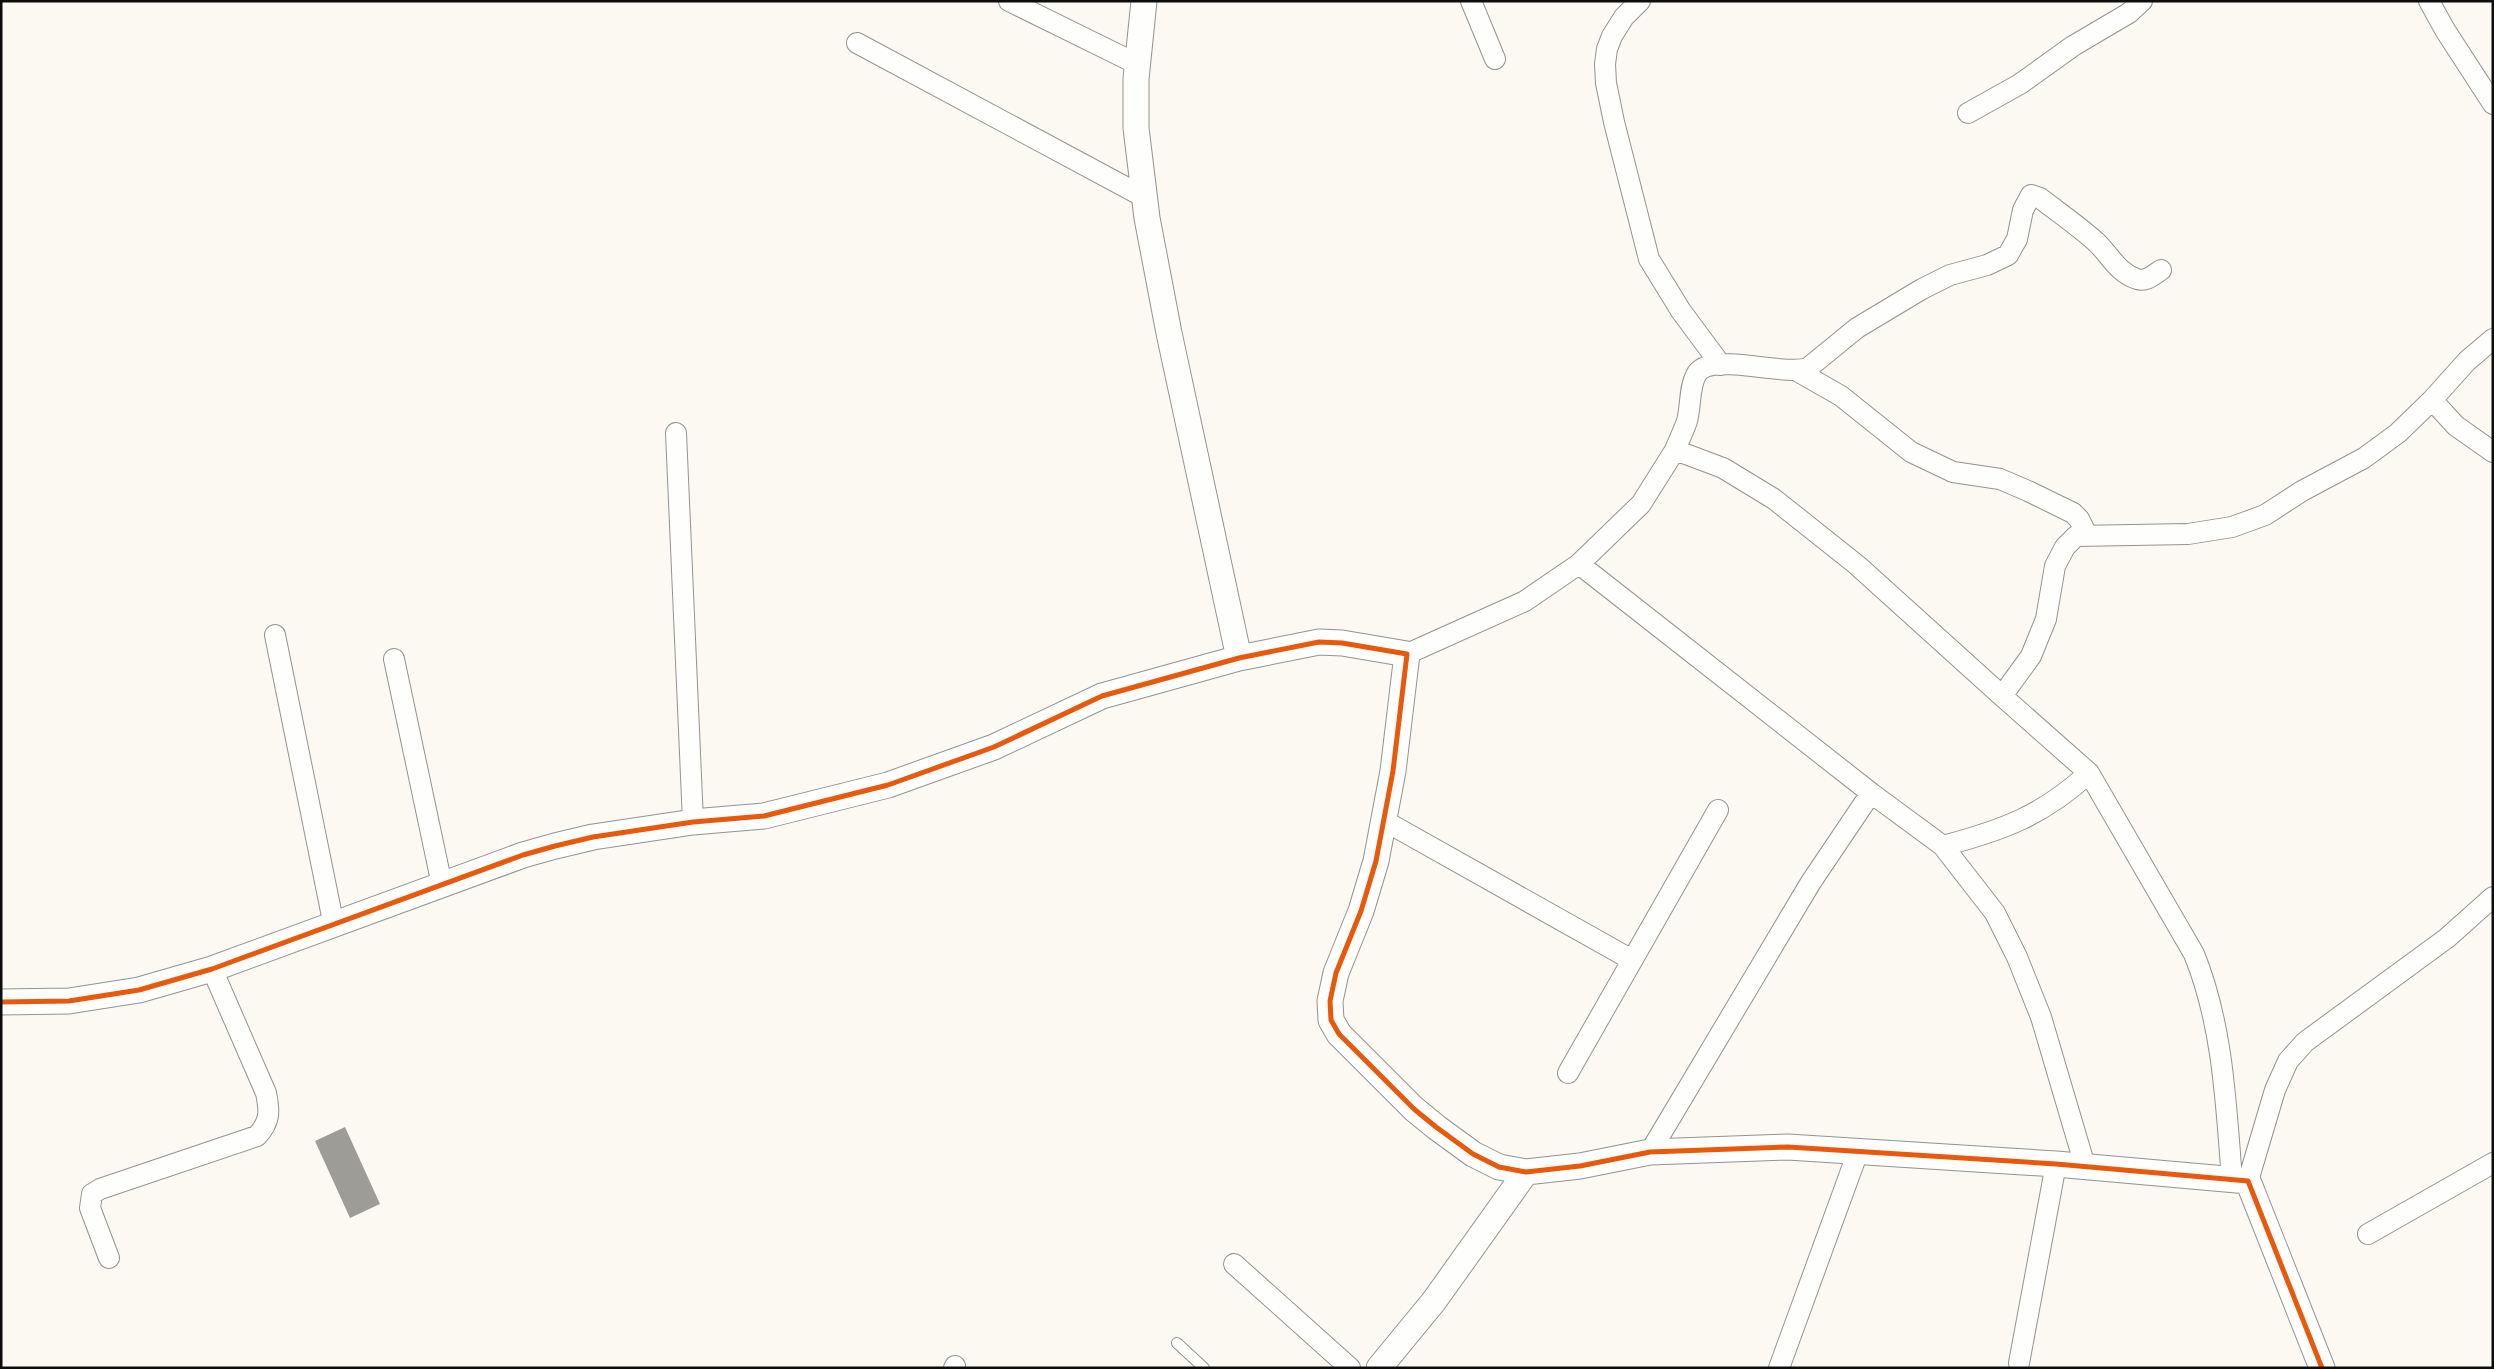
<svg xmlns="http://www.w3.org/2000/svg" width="2494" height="1369" font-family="'Libre Baskerville',serif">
	<rect width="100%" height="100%" fill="#fbf9f1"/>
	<path fill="#9e9c97" d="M 345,1127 L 380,1204 L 350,1218 L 315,1141 Z"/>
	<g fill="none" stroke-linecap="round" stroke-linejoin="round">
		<g stroke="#949390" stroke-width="12">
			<path id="service" d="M 1177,1343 L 1204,1368"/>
		</g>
		<g stroke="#949390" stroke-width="22">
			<path id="minor" d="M 1009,1 L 1137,64
				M 1471,1 L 1495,59
				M 1640,1 L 1624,17 L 1612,36 L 1607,49 L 1605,64 L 1606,83 L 1614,122 L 1649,259 L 1681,311 L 1721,365
				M 2429,1 L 2445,30 L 2493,104
				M 857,43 L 1144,197
				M 1968,113 L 2020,84 L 2073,46 L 2129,13 L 2142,1
				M 1799,372 L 1841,396 L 1911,452 L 1953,472 L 2000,479 L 2028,491 L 2073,513 L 2079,519 L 2087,535
				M 2432,400 L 2467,361 L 2493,339
				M 676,433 L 693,822
				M 1675,450 C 1679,440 1684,430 1687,421 C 1691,406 1689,388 1696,375 C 1708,350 1783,377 1808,368 L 1857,328 L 1922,289 L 1950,275 L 1987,265 L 2008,255 L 2017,239 L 2023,210 L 2031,195 L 2040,198 C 2058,212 2077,225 2095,241 C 2109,253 2117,273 2137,279 C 2147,282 2153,275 2161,270
				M 1579,564 L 1871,793
				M 275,635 L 334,926
				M 1407,654 L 1525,601 L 1579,564 L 1641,504 L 1675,450 L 1723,468 L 1774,499 L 1857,565 L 2002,696
				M 394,659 L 442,885
				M 2089,773 L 2194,954 C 2223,1025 2226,1104 2232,1180
				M 1383,820 L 1632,960
				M 1943,846 L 1995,913 L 2017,957 L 2041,1017 L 2085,1166
				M 1568,1073 L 1718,810
				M 1650,1152 L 1811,882 L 1871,793 L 1943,846 C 2003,830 2042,816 2089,773 L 2002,696 L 2031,656 L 2046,619 L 2055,566 L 2065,547 L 2076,536 L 2188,534 L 2232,527 L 2265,515 L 2302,491 L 2364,458 L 2398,433 L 2432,400 L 2456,426 L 2493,452
				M 2248,1181 L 2275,1090 L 2288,1061 L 2305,1042 L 2447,938 L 2493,897
				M 2368,1234 L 2493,1163
				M 109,1258 L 90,1208 L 92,1194 L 100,1189 L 257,1136 C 270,1122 270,1112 266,1093 L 212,969
				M 1234,1264 L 1350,1368
				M 2019,1363 L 2056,1164
				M 954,1368 L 955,1366
				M 1779,1368 L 1859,1149"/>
		</g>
		<g stroke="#949390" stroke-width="27">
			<path id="tertiary" d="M 1144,1 L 1136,79 L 1136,128 L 1147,218 L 1169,333 L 1239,658
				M 1,1002 L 69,1001 L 139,990 L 212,969 L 523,855 L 555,846 L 593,837 L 693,822 L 764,816 L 888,785 L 994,747 L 1102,696 L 1239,658 L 1319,642 L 1342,643 L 1407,654 L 1393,771 L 1376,861 L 1361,911 L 1336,973 L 1330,1001 L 1331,1020 L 1339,1034 L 1414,1109 L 1436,1127 L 1473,1154 L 1499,1167 L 1526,1172 L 1580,1166 L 1650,1152 L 1788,1147 L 2056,1164 L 2248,1181 L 2322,1368
				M 1379,1368 L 1434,1301 L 1526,1172"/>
		</g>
		<use href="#service" stroke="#fefefd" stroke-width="10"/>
		<use href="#minor" stroke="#fefefd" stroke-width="20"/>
		<use href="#tertiary" stroke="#fefefd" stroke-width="25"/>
		<g stroke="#fff" stroke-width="8">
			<path id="cycleway" d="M 1,1002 L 69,1001 L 139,990 L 212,969 L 523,855 L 555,846 L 593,837 L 693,822 L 764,816 L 888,785 L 994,747 L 1102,696 L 1239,658 L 1319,642 L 1342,643 L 1407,654 L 1393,771 L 1376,861 L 1361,911 L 1336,973 L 1330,1001 L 1331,1020 L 1339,1034 L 1414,1109 L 1436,1127 L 1473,1154 L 1499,1167 L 1526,1172 L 1580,1166 L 1650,1152 L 1788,1147 L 2056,1164 L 2248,1181 L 2322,1368"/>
		</g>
		<use href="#cycleway" stroke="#e8590c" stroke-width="5"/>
	</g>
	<rect width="2494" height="1369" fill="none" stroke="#0d0d0d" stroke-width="5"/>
</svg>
